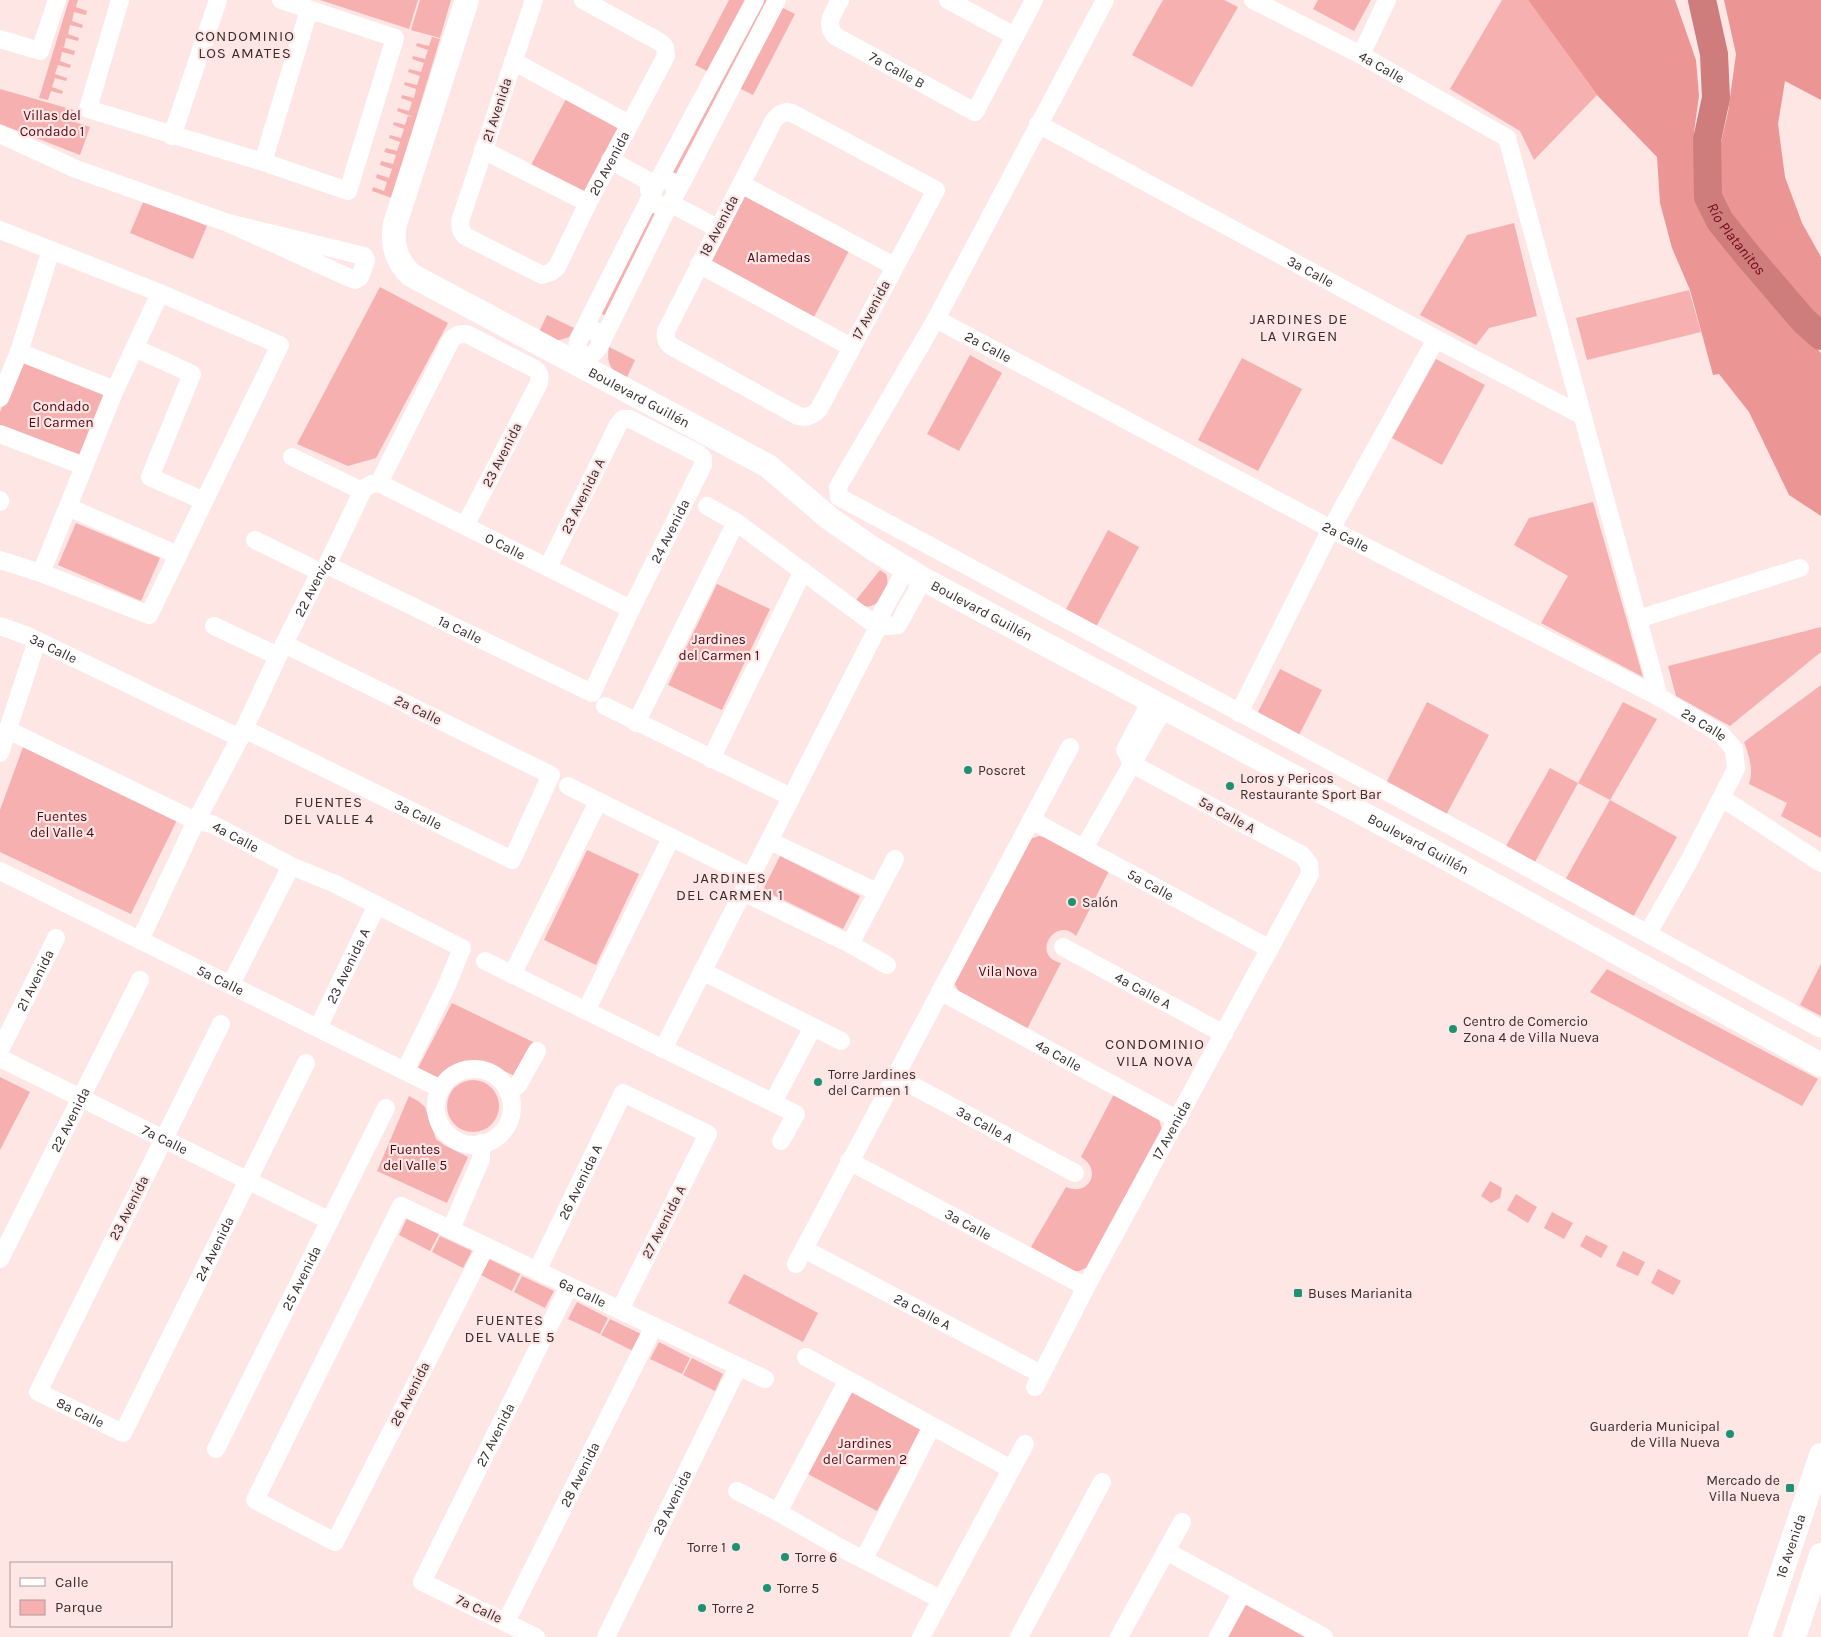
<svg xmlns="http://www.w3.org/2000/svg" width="1821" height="1637" font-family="Karla,sans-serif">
	<rect width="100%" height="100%" fill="#fee6e5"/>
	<path fill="#f6b0af" d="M 69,0 L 78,0 L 76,7 L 87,11 L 86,15 L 74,12 L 72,21 L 83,25 L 82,28 L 70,25 L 68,34 L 79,38 L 78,41 L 66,38 L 64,47 L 59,46 L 75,51 L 74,55 L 62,52 L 60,61 L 71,65 L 70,68 L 58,65 L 55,74 L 67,78 L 66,81 L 55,78 L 52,87 L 63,91 L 62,94 L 51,91 L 48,100 L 39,98 Z
		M 320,0 L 418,0 L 409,29 Z
		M 420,0 L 451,0 L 440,38 L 411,30 Z
		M 729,0 L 749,0 L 711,73 L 695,65 Z
		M 757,0 L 774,0 L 679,180 L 666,173 Z
		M 1163,0 L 1224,0 L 1238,7 L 1192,87 L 1132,55 Z
		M 1318,0 L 1371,0 L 1354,31 L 1313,9 Z
		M 1502,0 L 1528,0 L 1597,95 L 1534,160 L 1520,131 L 1450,89 Z
		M 779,6 L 795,14 L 753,95 L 737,87 Z
		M 432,37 L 440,39 L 392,198 L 372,191 L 373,187 L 384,191 L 387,182 L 376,178 L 377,174 L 389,178 L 392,169 L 380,165 L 381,161 L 393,164 L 396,155 L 384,152 L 386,148 L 397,151 L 400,142 L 389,138 L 390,135 L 401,138 L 404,129 L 393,125 L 394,122 L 405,125 L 408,116 L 413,117 L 397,111 L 398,108 L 409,111 L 412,102 L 401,98 L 402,95 L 414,98 L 416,89 L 404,85 L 405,82 L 417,85 L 420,76 L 408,72 L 409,69 L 421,72 L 424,63 L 412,59 L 413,56 L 425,59 L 428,50 L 416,46 L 417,43 L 429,46 Z
		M 0,89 L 74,110 L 72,121 L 90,127 L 80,155 L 0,124 Z
		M 566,99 L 620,128 L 585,193 L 531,165 Z
		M 744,196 L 849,251 L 814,317 L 709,262 Z
		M 144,200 L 207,226 L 193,259 L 130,233 Z
		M 648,207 L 661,214 L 609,318 L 597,311 Z
		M 1514,223 L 1537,316 L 1489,328 L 1476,345 L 1420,315 L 1467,235 Z
		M 380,287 L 448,323 L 376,458 L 348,466 L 297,444 Z
		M 1689,290 L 1701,332 L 1587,360 L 1576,318 Z
		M 547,315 L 574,328 L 569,337 L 556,341 L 538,334 Z
		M 609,347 L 635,360 L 626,379 C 611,370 606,365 609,347 Z
		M 970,355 L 1002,373 L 959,451 L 927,434 Z
		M 1242,358 L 1302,389 L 1258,471 L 1198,440 Z
		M 1436,359 L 1485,385 L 1442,465 L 1392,438 Z
		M 21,360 L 107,395 L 81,459 L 0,427 L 0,412 Z
		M 1593,502 L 1643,677 L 1541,623 L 1568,576 L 1514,545 L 1529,518 Z
		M 76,523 L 160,558 L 141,601 L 58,565 Z
		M 1108,530 L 1139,547 L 1096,627 L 1065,611 Z
		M 880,570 L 886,574 C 892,588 879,610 863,606 L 856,600 Z
		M 717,584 L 770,609 L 722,710 L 668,685 Z
		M 1821,627 L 1821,652 L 1730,726 L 1676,696 L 1668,666 Z
		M 1280,669 L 1322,690 L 1298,737 L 1256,716 Z
		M 1821,685 L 1821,838 L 1781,816 L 1787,803 L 1749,784 C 1754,769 1749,756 1744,742 Z
		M 1427,702 L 1489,735 L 1446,815 L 1386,783 Z
		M 1623,702 L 1657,719 L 1610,800 L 1677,837 L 1633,917 L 1565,880 L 1610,800 L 1578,783 L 1535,862 L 1506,846 L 1550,768 L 1578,783 Z
		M 23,747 L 177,820 L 131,914 L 0,852 L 0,810 Z
		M 1039,836 L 1045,837 L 1109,871 L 1076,936 C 1055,915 1030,956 1061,963 L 1027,1029 L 961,995 L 954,983 L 1030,839 Z
		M 587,850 L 639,874 L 596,965 L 544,940 Z
		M 780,856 L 860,896 L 843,929 L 763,890 Z
		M 1821,964 L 1821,1016 L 1800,1005 Z
		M 1607,969 L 1818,1079 L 1802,1106 L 1590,992 Z
		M 452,1003 L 533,1042 L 515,1076 C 499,1068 477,1059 459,1067 C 452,1070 445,1075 438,1079 L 418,1068 Z
		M 0,1077 L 30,1092 L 0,1150 Z
		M447 1106a26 26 0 1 1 52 0a26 26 0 1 1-52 0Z
		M 1114,1094 L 1159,1120 L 1163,1133 L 1090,1266 L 1079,1271 L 1074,1271 L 1031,1247 L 1066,1187 C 1089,1197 1103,1170 1081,1157 Z
		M 409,1096 L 418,1101 L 425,1107 L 436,1139 L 444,1145 L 468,1157 L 447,1203 L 377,1171 Z
		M 1490,1181 L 1502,1188 L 1500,1198 L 1491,1203 L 1481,1196 Z
		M 1516,1194 L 1537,1207 L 1528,1223 L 1507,1210 Z
		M 1552,1212 L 1573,1223 L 1564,1239 L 1544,1228 Z
		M 407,1218 L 439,1234 L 430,1251 L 399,1235 Z
		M 1586,1235 L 1608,1246 L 1601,1258 L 1580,1246 Z
		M 440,1236 L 472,1251 L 463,1268 L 432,1252 Z
		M 1623,1251 L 1645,1262 L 1638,1276 L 1616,1266 Z
		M 489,1259 L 520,1274 L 512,1291 L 481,1275 Z
		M 1658,1269 L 1681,1281 L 1673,1295 L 1651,1283 Z
		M 744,1274 L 818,1313 L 803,1342 L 728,1303 Z
		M 522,1276 L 554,1291 L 545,1308 L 514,1292 Z
		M 577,1302 L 608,1318 L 600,1334 L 568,1319 Z
		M 610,1319 L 641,1334 L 633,1351 L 601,1335 Z
		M 659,1342 L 690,1358 L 682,1374 L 650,1359 Z
		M 692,1358 L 723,1374 L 715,1391 L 683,1375 Z
		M 853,1391 L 922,1428 L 877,1511 L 808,1474 Z
		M 1247,1603 L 1309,1637 L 1228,1637 Z"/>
	<path fill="#eb9695" d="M 1528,0 L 1675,0 L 1696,60 L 1699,96 L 1694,132 L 1694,170 L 1697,196 L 1715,229 L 1743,268 L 1821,353 L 1821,516 L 1789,495 L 1749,412 L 1719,374 L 1713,375 L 1690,290 L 1672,248 L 1660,203 L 1657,157 L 1597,95 Z
		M 1724,0 L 1821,0 L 1821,100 L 1785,81 L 1778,124 L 1785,177 L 1802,223 L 1821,257 L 1821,324 L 1749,242 L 1729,214 L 1717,190 L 1715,168 L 1728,112 L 1736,54 Z"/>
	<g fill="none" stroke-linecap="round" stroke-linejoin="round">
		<path stroke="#ce7c7c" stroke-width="28" id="s1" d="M 1702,0 L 1714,54 L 1716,98 L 1707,140 L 1708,197 L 1720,221 L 1749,257 L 1804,321 L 1821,336"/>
		<g stroke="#fff" stroke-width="18">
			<path d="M 120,0 L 88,109 L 263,162 L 348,191 L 395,38 L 281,0"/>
			<path id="s2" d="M 534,0 L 460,221 L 461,230 L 465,236 L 542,275 L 551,272 L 557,267 L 588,203 L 666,56 L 665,47 L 660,42 L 583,0"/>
			<path id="s3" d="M 840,0 C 834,12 824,23 835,36 L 975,112 L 1034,0"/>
			<path d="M 948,0 L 1015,36"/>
			<path d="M 1105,0 L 936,319 L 838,487 L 839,497 L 1499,852 L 1821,1029"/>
			<path id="s4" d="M 1253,0 L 1361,55 L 1507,138 L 1659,697"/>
			<path d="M 0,39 L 40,51 L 57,0"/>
			<path d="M 1361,55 L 1387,0"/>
			<path d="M 513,61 L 629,124"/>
			<path d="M 786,112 L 792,113 L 936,190 L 819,409 C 813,416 807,418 798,416 L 671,346 C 666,342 665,337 666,331 L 774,120 L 779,115 Z"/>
			<path id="s5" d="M 1038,124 L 1436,339 L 1583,416"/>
			<path d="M 0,134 L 76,169 L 228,223 L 350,278 L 355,280 L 360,277 L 366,260 L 364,256 L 228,223"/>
			<path d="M 172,136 L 218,0"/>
			<path d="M 483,150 L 588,203"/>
			<path d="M 610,160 L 656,185 L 755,0"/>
			<path d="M 263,162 L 309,10"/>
			<path d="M 741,184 L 894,266"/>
			<path d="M 675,194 C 675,185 672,178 662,180 C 643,192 657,219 673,199 L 777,0"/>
			<path d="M 0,230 L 160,293 L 280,345 L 149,615 L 41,573 L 0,560"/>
			<path d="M 699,264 L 851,347"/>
			<path id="s6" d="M 936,319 L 1331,529 L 1659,697 L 1721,734 L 1734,749 L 1736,769 L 1689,861 L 1648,933"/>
			<path d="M 581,335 L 653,192 L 649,190"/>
			<path d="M 600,344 C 601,320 574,330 578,351 L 583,356 C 591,357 595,353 599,347 L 670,203 L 717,228"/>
			<path d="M 135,348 L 192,374 L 150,477 L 204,501"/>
			<path d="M 19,352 L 115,390"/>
			<path d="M 0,398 L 19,352 L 51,250"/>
			<path d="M 0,434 L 84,466"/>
			<path d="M 292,457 L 362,491"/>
			<path id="s7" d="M 379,483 L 631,609"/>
			<path d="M 0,500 L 0,502"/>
			<path d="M 707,506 L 736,522 L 878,627 L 898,625 L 923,579"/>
			<path d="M 68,507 L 178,555"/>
			<path d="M 255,540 L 320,572"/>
			<path id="s8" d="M 327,565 L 592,693 L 631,609 L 703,465 L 703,458 L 699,454 L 630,419 L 623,419 L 618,425 L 548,567"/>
			<path d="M 41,573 L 115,390 L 160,293"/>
			<path d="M 1638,619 L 1800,568"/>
			<path id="s9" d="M 0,626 L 28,636 L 240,738"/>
			<path d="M 214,626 L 278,656"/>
			<path d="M 605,706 L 791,797"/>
			<path d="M 1239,713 L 1331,529 L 1436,339"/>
			<path d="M 636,723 L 736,522"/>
			<path id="s10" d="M 244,729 L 512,860 L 551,775 L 284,644"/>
			<path id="s11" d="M 8,730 L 196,821 L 212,824 L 291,866 L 333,883 L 462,948 L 447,985 L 405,1071"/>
			<path d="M 0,753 L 37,641"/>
			<path d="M 711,759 L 803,571"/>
			<path d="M 1132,764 L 1125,750 L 1151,701"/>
			<path d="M 568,786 L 751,877"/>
			<path d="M 1722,798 L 1821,863"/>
			<path id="s12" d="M 1031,820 L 1270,949"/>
			<path d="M 770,841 L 877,892"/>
			<path d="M 1084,848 L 1164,708"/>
			<path id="s13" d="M 0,871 L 441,1089"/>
			<path d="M 743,892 L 850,944 L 887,965"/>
			<path id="s14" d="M 140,940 L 196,821 L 240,738 L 278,656 L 320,572 L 327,565 L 364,488 L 372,484 L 379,483 L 451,340 C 457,334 461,333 469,335 L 535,369 C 540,373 540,376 539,383 L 465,526"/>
			<path d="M 850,944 L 895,859"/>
			<path id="s15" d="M 1063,947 L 1224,1034"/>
			<path d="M 485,961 L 796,1114 L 781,1141"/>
			<path d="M 702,971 L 841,1041"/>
			<path d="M 512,975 L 598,802"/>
			<path d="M 231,984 L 291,866"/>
			<path id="s16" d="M 940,991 L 1178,1120"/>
			<path d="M 586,1011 L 671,838"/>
			<path id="s17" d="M 221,1024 L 38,1392 L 123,1433 L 306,1063"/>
			<path id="s18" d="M 318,1028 L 377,905"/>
			<path d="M 663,1049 L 878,627 L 881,614 L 906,569"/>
			<path id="s19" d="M 0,1050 L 56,938"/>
			<path id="s20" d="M 0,1058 L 330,1221"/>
			<circle cx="474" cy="1107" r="38"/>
			<path id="s21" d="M 895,1076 L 1075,1173"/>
			<path d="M 508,1092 L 518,1085 L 537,1051"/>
			<path d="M 773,1102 L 813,1027"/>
			<path id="s22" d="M 849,1161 L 1086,1287"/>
			<path d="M 451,1229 L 481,1159 L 481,1143"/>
			<path id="s23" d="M 486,1246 L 335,1542 L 255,1500 L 401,1206 L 765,1379"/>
			<path id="s24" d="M 804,1249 L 1041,1374"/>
			<path id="s25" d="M 0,1259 L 140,980"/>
			<path d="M 796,1264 L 1070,747"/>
			<path id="s26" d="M 537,1271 L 623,1093 L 708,1134 L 620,1310"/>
			<path d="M 806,1357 L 1011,1469"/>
			<path id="s27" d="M 1035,1387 L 1086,1287 L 1310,874 L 1309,864 L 1302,855 L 1132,764"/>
			<path id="s28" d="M 216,1449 L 386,1108"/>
			<path d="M 737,1491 L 778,1512 L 839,1547 L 940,1599"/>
			<path d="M 778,1512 L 848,1380"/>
			<path d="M 1166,1551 L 1324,1637"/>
			<path d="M 864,1559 L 932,1426"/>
			<path id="s29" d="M 506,1622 L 654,1326"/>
			<path id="s30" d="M 536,1637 L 422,1582 L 569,1286"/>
			<path id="s31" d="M 606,1637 L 738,1367"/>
			<path d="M 921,1637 L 1025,1444"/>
			<path d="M 1019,1637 L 1102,1482"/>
			<path d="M 1119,1637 L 1182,1522"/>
			<path d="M 1218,1637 L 1242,1592"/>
		</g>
		<g stroke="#fff" stroke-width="24">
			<path id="s32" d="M 467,0 L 395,224 C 391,244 397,262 411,275 L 768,466 L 829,518 L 872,548 L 923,579 L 1431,850 L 1821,1065"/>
			<path id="s33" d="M 1760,1637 L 1821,1455"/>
			<path d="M 1794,1637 L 1821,1555"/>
		</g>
	</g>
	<g fill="#1e9173" stroke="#fee6e5" stroke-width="2">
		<circle cx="968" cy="770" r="5"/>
		<circle cx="1230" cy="786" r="5"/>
		<circle cx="1072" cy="902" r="5"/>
		<circle cx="1453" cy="1029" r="5"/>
		<circle cx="818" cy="1082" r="5"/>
		<rect x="1293" y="1288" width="10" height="10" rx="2.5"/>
		<circle cx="1730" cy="1434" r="5"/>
		<rect x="1785" y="1483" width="10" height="10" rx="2.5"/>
		<circle cx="736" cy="1547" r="5"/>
		<circle cx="785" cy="1557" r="5"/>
		<circle cx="767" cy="1588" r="5"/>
		<circle cx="702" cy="1608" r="5"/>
	</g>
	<g text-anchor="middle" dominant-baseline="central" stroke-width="4.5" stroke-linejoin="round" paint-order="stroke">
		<g font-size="14" fill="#382d2d" stroke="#fee6e5">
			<text stroke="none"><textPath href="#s4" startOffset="145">4a Calle</textPath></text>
			<text stroke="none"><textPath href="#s3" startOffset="110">7a Calle B</textPath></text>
			<text transform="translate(497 110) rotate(-72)">21 Avenida</text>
			<text stroke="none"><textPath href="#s2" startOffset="469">20 Avenida</textPath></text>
			<text transform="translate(719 226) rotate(-62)">18 Avenida</text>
			<text stroke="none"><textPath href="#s5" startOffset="310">3a Calle</textPath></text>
			<text transform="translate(871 310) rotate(-62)">17 Avenida</text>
			<text stroke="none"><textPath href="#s6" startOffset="59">2a Calle</textPath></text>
			<text stroke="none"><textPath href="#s32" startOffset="550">Boulevard Guillén</textPath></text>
			<text transform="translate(502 455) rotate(-63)">23 Avenida</text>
			<text transform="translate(583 496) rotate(-64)">23 Avenida A</text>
			<text stroke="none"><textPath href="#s8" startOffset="474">24 Avenida</textPath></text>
			<text stroke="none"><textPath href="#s6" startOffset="464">2a Calle</textPath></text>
			<text stroke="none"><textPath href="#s7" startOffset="141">0 Calle</textPath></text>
			<text stroke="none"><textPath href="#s14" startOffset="396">22 Avenida</textPath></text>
			<text stroke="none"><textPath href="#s32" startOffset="955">Boulevard Guillén</textPath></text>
			<text stroke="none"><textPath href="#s8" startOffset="148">1a Calle</textPath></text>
			<text stroke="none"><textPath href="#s9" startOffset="58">3a Calle</textPath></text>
			<text transform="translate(418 710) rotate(26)">2a Calle</text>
			<text stroke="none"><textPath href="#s6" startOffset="869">2a Calle</textPath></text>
			<text stroke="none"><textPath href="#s10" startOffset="194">3a Calle</textPath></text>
			<text transform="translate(1227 815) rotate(28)">5a Calle A</text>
			<text stroke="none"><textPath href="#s11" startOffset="252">4a Calle</textPath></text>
			<text stroke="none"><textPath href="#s32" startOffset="1450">Boulevard Guillén</textPath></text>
			<text stroke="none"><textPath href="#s12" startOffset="136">5a Calle</textPath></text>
			<text stroke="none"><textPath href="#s18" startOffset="69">23 Avenida A</textPath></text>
			<text stroke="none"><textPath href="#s13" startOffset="246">5a Calle</textPath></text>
			<text stroke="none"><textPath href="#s19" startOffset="78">21 Avenida</textPath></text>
			<text stroke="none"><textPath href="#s15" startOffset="91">4a Calle A</textPath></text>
			<text stroke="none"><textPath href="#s16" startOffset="135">4a Calle</textPath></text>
			<text stroke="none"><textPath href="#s25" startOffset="156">22 Avenida</textPath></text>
			<text stroke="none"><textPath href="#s21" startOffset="102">3a Calle A</textPath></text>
			<text stroke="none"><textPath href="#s27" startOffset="291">17 Avenida</textPath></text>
			<text stroke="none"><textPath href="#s20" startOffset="184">7a Calle</textPath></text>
			<text stroke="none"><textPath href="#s26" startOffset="99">26 Avenida A</textPath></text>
			<text transform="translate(129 1208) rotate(-63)">23 Avenida</text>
			<text transform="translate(664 1222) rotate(-63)">27 Avenida A</text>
			<text stroke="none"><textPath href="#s22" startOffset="135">3a Calle</textPath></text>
			<text stroke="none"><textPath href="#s17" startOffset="711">24 Avenida</textPath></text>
			<text stroke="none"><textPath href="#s28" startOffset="191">25 Avenida</textPath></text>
			<text stroke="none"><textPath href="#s23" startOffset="952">6a Calle</textPath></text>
			<text stroke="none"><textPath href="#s24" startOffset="134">2a Calle A</textPath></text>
			<text transform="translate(410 1394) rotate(-63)">26 Avenida</text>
			<text stroke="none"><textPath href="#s17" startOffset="458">8a Calle</textPath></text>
			<text stroke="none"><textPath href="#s30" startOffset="291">27 Avenida</textPath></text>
			<text stroke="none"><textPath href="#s29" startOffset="165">28 Avenida</textPath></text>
			<text stroke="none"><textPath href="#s31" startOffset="150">29 Avenida</textPath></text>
			<text stroke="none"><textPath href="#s33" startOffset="96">16 Avenida</textPath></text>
			<text transform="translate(479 1609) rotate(25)">7a Calle</text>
		</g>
		<g font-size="14" fill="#530712" stroke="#fee6e5">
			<text x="52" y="115">Villas del<tspan x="52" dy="16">Condado 1</tspan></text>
			<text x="779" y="257">Alamedas</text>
			<text x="61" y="406">Condado<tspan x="61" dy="16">El Carmen</tspan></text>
			<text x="719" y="639">Jardines<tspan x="719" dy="16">del Carmen 1</tspan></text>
			<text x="62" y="816">Fuentes<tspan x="62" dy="16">del Valle 4</tspan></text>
			<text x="1008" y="971">Vila Nova</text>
			<text x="415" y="1149">Fuentes<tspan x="415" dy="16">del Valle 5</tspan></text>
			<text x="865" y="1443">Jardines<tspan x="865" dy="16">del Carmen 2</tspan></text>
		</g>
		<g font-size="14" fill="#382d2d" stroke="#fee6e5" text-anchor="start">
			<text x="978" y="770">Poscret</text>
			<text x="1240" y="778">Loros y Pericos<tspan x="1240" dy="16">Restaurante Sport Bar</tspan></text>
			<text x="1082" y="902">Salón</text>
			<text x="1463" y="1021">Centro de Comercio<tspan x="1463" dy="16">Zona 4 de Villa Nueva</tspan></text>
			<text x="828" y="1074">Torre Jardines<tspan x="828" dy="16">del Carmen 1</tspan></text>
			<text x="1308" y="1293">Buses Marianita</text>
			<text x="1720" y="1426" text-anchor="end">Guarderia Municipal<tspan x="1720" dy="16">de Villa Nueva</tspan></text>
			<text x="1780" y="1480" text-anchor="end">Mercado de<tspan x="1780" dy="16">Villa Nueva</tspan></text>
			<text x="726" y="1547" text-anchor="end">Torre 1</text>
			<text x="795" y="1557">Torre 6</text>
			<text x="777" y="1588">Torre 5</text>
			<text x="712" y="1608">Torre 2</text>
		</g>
		<g font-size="15" letter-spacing="1" fill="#382d2d" stroke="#fee6e5">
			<text x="245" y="36">CONDOMINIO<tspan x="245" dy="17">LOS AMATES</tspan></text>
			<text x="1299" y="319">JARDINES DE<tspan x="1299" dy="17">LA VIRGEN</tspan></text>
			<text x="329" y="802">FUENTES<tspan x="329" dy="17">DEL VALLE 4</tspan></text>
			<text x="730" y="878">JARDINES<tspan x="730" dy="17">DEL CARMEN 1</tspan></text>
			<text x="1155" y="1044">CONDOMINIO<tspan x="1155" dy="17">VILA NOVA</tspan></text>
			<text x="510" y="1320">FUENTES<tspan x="510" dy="17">DEL VALLE 5</tspan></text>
		</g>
		<g font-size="15" font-style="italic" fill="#70091a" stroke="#fee6e5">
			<text stroke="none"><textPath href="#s1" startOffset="250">Río Platanitos</textPath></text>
		</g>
	</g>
	<rect x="10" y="1562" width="162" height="65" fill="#fee6e5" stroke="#af9c9b"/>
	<rect x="20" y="1578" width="25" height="8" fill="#ffffff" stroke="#af9c9b"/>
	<text x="55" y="1587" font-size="15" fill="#382d2d">Calle</text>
	<rect x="20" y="1600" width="25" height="15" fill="#f6b0af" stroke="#af9c9b"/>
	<text x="55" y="1612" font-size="15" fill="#382d2d">Parque</text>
</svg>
